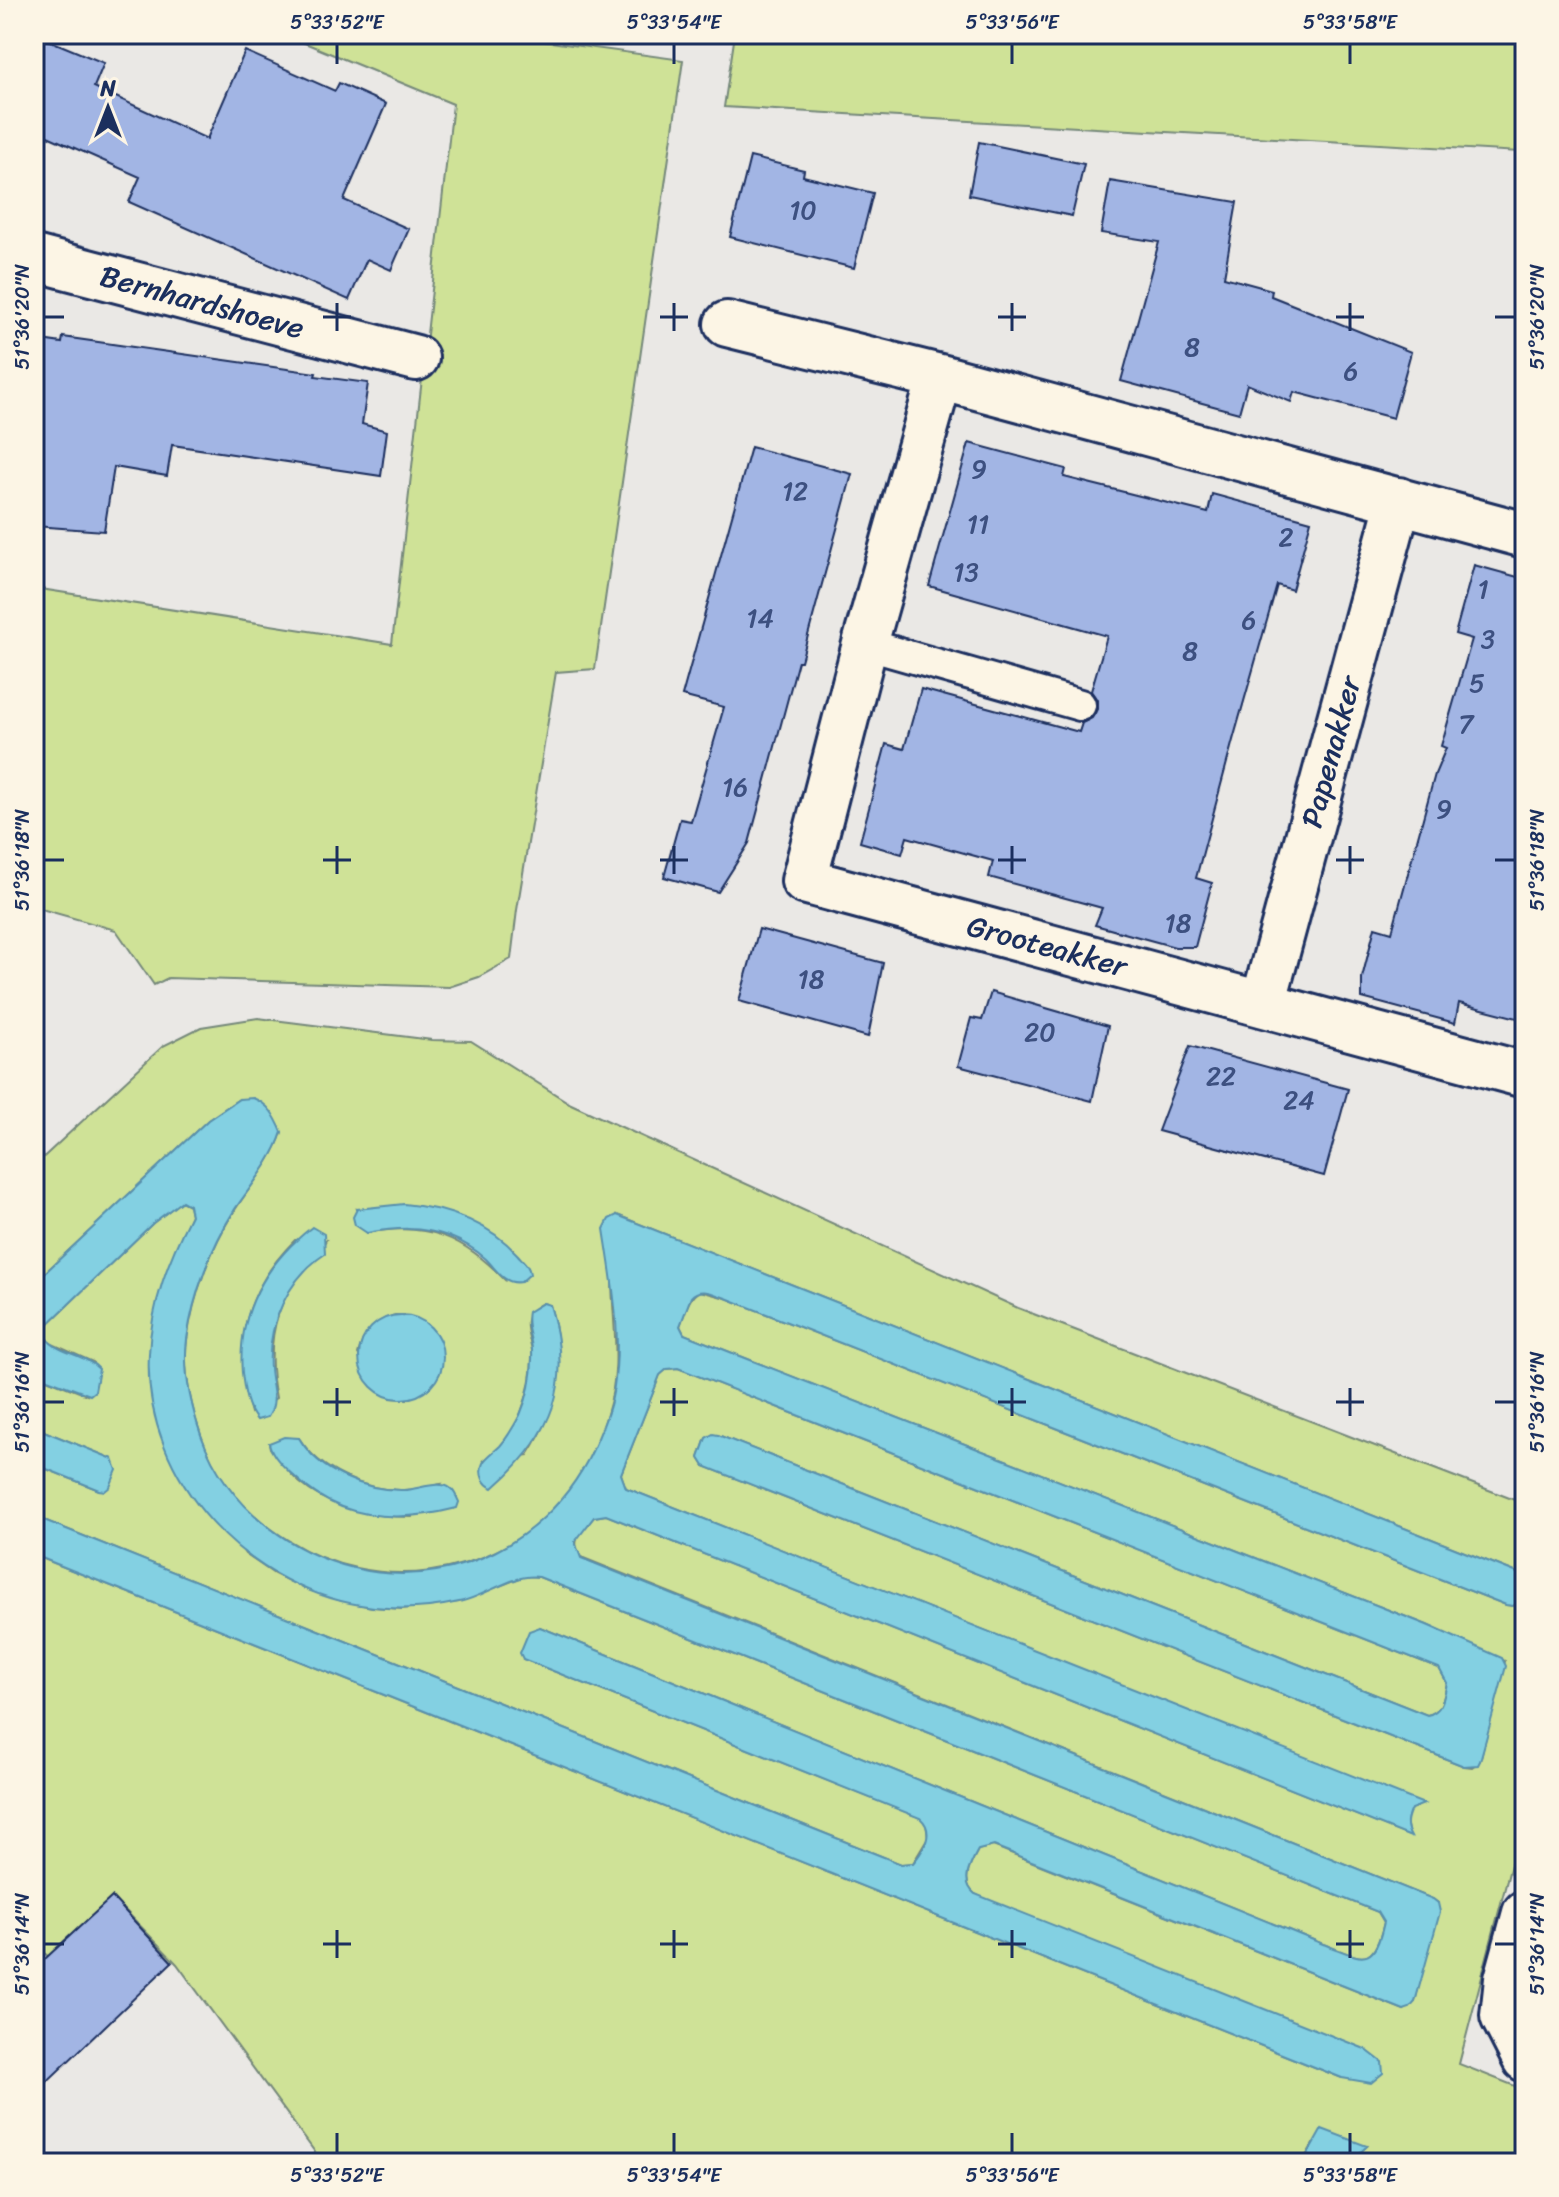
<svg xmlns="http://www.w3.org/2000/svg" width="1559" height="2197" font-family="Sriracha,sans-serif">
	<rect width="100%" height="100%" fill="#eae8e5"/>
	<filter id="ink" filterUnits="userSpaceOnUse"><feTurbulence type="fractalNoise" baseFrequency=".0125" numOctaves="2"/><feDisplacementMap in="SourceGraphic" scale="16" xChannelSelector="R" yChannelSelector="G"/><feConvolveMatrix kernelMatrix="1 2 1 2 8 2 1 2 1" color-interpolation-filters="sRGB"/></filter>
	<g filter="url(#ink)">
		<path fill="#cfe297" stroke="#75887a" stroke-width="2" fill-rule="evenodd" d="M 283,34 L 491,34 L 683,60 L 595,669 L 556,672 L 517,910 L 511,959 L 479,977 L 449,987 L 168,978 L 154,985 L 116,930 L 34,907 L 34,588 L 392,644 L 453,104 Z
			M 735,34 L 1524,34 L 1520,152 L 724,107 Z
			M 258,1018 L 432,1040 L 471,1041 L 571,1104 L 1018,1308 L 1525,1504 L 1525,1576 L 617,1215 C 615,1237 612,1259 612,1281 C 613,1329 622,1366 607,1414 C 598,1445 582,1479 559,1504 C 489,1580 375,1595 288,1540 C 247,1515 217,1481 201,1435 C 191,1406 183,1371 187,1340 C 193,1296 211,1247 235,1210 C 251,1184 273,1161 282,1132 L 239,1099 L 208,1120 L 34,1283 L 34,1166 L 163,1046 L 201,1027 ZM 357,1209 L 513,1249 L 505,1280 C 464,1237 427,1221 367,1233 ZM 295,1240 L 326,1240 C 319,1254 310,1263 300,1275 C 270,1311 267,1354 276,1398 L 251,1413 C 231,1345 245,1290 295,1240 ZM 543,1303 L 550,1305 C 567,1361 560,1406 528,1455 L 483,1461 C 518,1440 533,1389 532,1351 C 531,1342 525,1329 527,1320 C 529,1311 535,1307 543,1303 ZM 395,1315 L 404,1315 L 407,1399 L 390,1398 L 358,1354 C 363,1333 374,1321 395,1315 ZM 299,1438 C 320,1471 365,1491 403,1490 C 416,1490 429,1486 441,1484 L 412,1517 C 372,1517 330,1509 299,1482 C 288,1472 279,1459 270,1448 L 269,1443 Z
			M 181,1201 L 189,1205 L 191,1215 L 175,1251 L 149,1356 L 150,1387 L 157,1418 L 245,1554 L 274,1574 L 303,1588 L 339,1600 L 372,1607 L 402,1609 L 459,1602 L 525,1576 L 539,1577 L 1378,1912 L 1384,1922 C 1373,1971 1362,1958 1323,1944 L 540,1627 L 523,1659 L 921,1818 L 926,1823 L 928,1838 L 913,1863 L 901,1864 L 34,1516 L 34,1464 L 99,1490 L 113,1459 L 34,1427 L 34,1374 L 87,1395 L 93,1362 L 48,1342 L 43,1333 L 45,1327 L 153,1223 Z
			M 700,1291 L 726,1298 L 1506,1605 L 1513,1606 L 1525,1597 L 1525,1811 L 1459,2064 L 1525,2090 L 1525,2163 L 1349,2163 L 1367,2146 L 1313,2144 L 1302,2163 L 323,2163 L 177,1964 L 121,1906 L 57,1966 L 34,1942 L 34,1555 L 1342,2078 L 975,1894 C 960,1882 970,1865 978,1850 L 993,1846 L 1404,2010 L 1415,2002 L 1438,1903 L 1433,1899 L 581,1557 C 569,1540 582,1531 594,1517 L 606,1515 L 1409,1836 L 1406,1820 L 1410,1809 L 1422,1804 L 626,1488 L 621,1474 L 660,1375 L 667,1369 L 678,1368 L 1439,1668 L 1447,1682 C 1444,1696 1443,1712 1427,1715 L 718,1435 L 713,1435 L 706,1438 L 699,1458 L 704,1466 L 1464,1766 L 1472,1767 L 1480,1761 L 1505,1661 L 1427,1625 L 684,1334 L 680,1326 C 685,1314 688,1296 700,1291 Z"/>
		<path fill="#83d0e2" stroke="#5990ad" stroke-width="2" d="M 253,1098 C 269,1104 275,1116 282,1132 C 273,1161 252,1184 235,1209 C 211,1247 193,1295 187,1339 C 183,1370 191,1406 201,1435 C 217,1480 247,1514 287,1540 C 404,1613 547,1563 598,1438 C 605,1421 612,1404 614,1386 C 622,1334 612,1281 604,1229 L 609,1219 L 617,1215 L 1525,1576 L 1524,1600 L 1513,1606 L 1506,1605 L 726,1298 C 714,1294 700,1286 691,1297 L 680,1326 L 684,1334 L 1427,1625 L 1502,1658 L 1506,1666 L 1480,1761 L 1478,1765 L 1464,1766 L 704,1466 L 699,1458 L 706,1438 L 713,1434 L 718,1435 L 1427,1715 C 1443,1712 1444,1696 1447,1683 L 1439,1668 L 678,1368 L 667,1369 L 660,1375 L 621,1474 L 626,1488 L 1424,1804 L 1411,1809 C 1406,1820 1405,1826 1411,1837 L 606,1515 L 594,1517 L 575,1542 L 581,1558 L 1433,1899 L 1438,1903 L 1440,1912 L 1415,2002 L 1410,2008 L 1404,2010 L 994,1846 L 978,1850 C 970,1865 960,1882 975,1894 L 1365,2049 L 1382,2062 L 1383,2073 L 1371,2083 L 1342,2078 L 34,1555 L 34,1516 L 901,1864 L 913,1863 C 924,1850 935,1831 920,1818 L 523,1659 L 520,1653 L 529,1631 L 540,1627 L 1323,1944 C 1362,1958 1373,1971 1384,1922 L 1378,1912 L 539,1577 C 513,1573 485,1597 459,1602 C 432,1608 402,1610 374,1607 C 251,1594 142,1480 149,1354 C 151,1304 169,1258 191,1215 L 189,1205 L 182,1201 L 153,1223 L 45,1327 L 43,1333 C 53,1354 85,1353 99,1369 L 95,1391 L 90,1395 L 34,1374 L 34,1283 L 208,1120 L 239,1099 Z
			M 404,1204 C 446,1208 488,1222 517,1254 C 523,1261 529,1265 530,1274 L 521,1282 C 504,1285 497,1270 486,1259 C 476,1250 461,1241 448,1236 C 421,1226 395,1228 367,1233 L 355,1225 L 353,1217 L 357,1209 Z
			M 312,1227 L 324,1234 L 325,1254 C 288,1278 267,1325 270,1368 C 271,1387 279,1400 268,1417 L 257,1420 C 246,1407 244,1389 242,1373 C 237,1312 266,1263 312,1227 Z
			M 543,1303 L 550,1305 C 574,1383 553,1436 493,1488 C 484,1485 478,1474 483,1463 C 485,1458 495,1451 500,1446 C 508,1437 514,1426 520,1415 C 529,1395 533,1371 532,1349 C 531,1336 525,1325 528,1312 Z
			M359 1357a42 42 0 1 1 84 0a42 42 0 1 1-84 0Z
			M 34,1427 L 113,1459 L 117,1470 L 110,1487 L 105,1491 L 99,1490 L 34,1464 Z
			M 284,1437 L 299,1438 C 319,1472 365,1491 404,1490 C 415,1490 430,1483 442,1485 C 452,1486 455,1493 459,1502 L 457,1508 C 399,1523 340,1521 295,1477 C 285,1468 272,1457 269,1443 Z
			M 1322,2129 L 1367,2146 L 1349,2163 L 1303,2163 Z"/>
		<path fill="#a2b5e4" stroke="#1b2f5e" stroke-width="2" d="M 34,34 L 104,63 L 94,87 L 207,139 L 245,51 L 335,91 L 339,83 L 386,104 L 344,200 L 409,229 L 391,270 L 367,259 L 349,300 L 129,202 L 140,177 L 34,130 Z
			M 979,142 L 1084,164 L 1072,216 L 969,195 Z
			M 750,157 L 804,170 L 803,176 L 873,193 L 854,268 L 730,237 Z
			M 1110,181 L 1237,202 L 1224,277 L 1272,290 L 1271,296 L 1411,352 L 1393,418 L 1294,392 L 1291,402 L 1247,384 L 1239,413 L 1121,381 L 1159,242 L 1101,233 Z
			M 63,337 L 316,373 L 315,376 L 368,383 L 362,424 L 387,431 L 381,476 L 172,445 L 167,476 L 114,467 L 104,531 L 34,526 L 34,339 L 62,343 Z
			M 969,443 L 1066,469 L 1064,477 L 1208,513 L 1212,494 L 1311,521 L 1292,590 L 1277,585 L 1233,740 L 1196,878 L 1212,883 L 1195,947 L 1175,947 L 1095,925 L 1102,908 L 989,877 L 993,861 L 907,837 L 902,854 L 860,842 L 886,744 L 904,749 L 921,689 L 1079,732 L 1082,723 L 1092,718 L 1097,709 L 1097,700 L 1091,691 L 1107,636 L 929,586 Z
			M 751,447 L 852,474 L 801,661 L 798,661 L 749,843 L 718,892 L 664,877 L 680,819 L 691,821 L 724,707 L 682,696 Z
			M 1474,565 L 1525,579 L 1525,1020 L 1459,1003 L 1455,1023 L 1362,998 L 1362,978 L 1375,927 L 1392,932 L 1435,774 L 1446,748 L 1441,746 L 1472,639 L 1455,634 Z
			M 759,929 L 883,963 L 868,1037 L 739,1001 Z
			M 991,992 L 1108,1026 L 1092,1101 L 958,1066 L 971,1018 L 982,1020 Z
			M 1190,1046 L 1348,1089 L 1324,1176 L 1158,1131 Z
			M 112,1897 L 172,1962 L 34,2094 L 34,1969 Z"/>
		<g fill="none" stroke-linecap="round" stroke-linejoin="round">
			<g stroke="#1b2f5e" stroke-width="36">
				<path id="service" d="M 865,644 L 1080,705"/>
			</g>
			<g stroke="#1b2f5e" stroke-width="50">
				<path id="minor" d="M 34,258 L 416,358
					M 727,324 L 940,377
					M 1525,535 L 940,377 L 865,644 L 804,881 L 1525,1075
					M 1263,1004 L 1399,500
					M 1525,1913 L 1507,1979 L 1503,2016 L 1525,2059"/>
			</g>
			<use href="#service" stroke="#fcf5e5" stroke-width="30"/>
			<use href="#minor" stroke="#fcf5e5" stroke-width="44"/>
		</g>
	</g>
	<path fill="none" stroke="#1b2f5e" stroke-width="3" d="M 337,44 L 337,64M 674,44 L 674,64M 1012,44 L 1012,64M 1350,44 L 1350,64M 337,303 L 337,331M 674,303 L 674,331M 1012,303 L 1012,331M 1350,303 L 1350,331M 44,317 L 64,317M 323,317 L 351,317M 660,317 L 688,317M 998,317 L 1026,317M 1336,317 L 1364,317M 1495,317 L 1515,317M 337,846 L 337,874M 674,846 L 674,874M 1012,846 L 1012,874M 1350,846 L 1350,874M 44,860 L 64,860M 323,860 L 351,860M 660,860 L 688,860M 998,860 L 1026,860M 1336,860 L 1364,860M 1495,860 L 1515,860M 337,1388 L 337,1416M 674,1388 L 674,1416M 1012,1388 L 1012,1416M 1350,1388 L 1350,1416M 44,1402 L 64,1402M 323,1402 L 351,1402M 660,1402 L 688,1402M 998,1402 L 1026,1402M 1336,1402 L 1364,1402M 1495,1402 L 1515,1402M 337,1930 L 337,1958M 674,1930 L 674,1958M 1012,1930 L 1012,1958M 1350,1930 L 1350,1958M 44,1944 L 64,1944M 323,1944 L 351,1944M 660,1944 L 688,1944M 998,1944 L 1026,1944M 1336,1944 L 1364,1944M 1495,1944 L 1515,1944M 337,2133 L 337,2153M 674,2133 L 674,2153M 1012,2133 L 1012,2153M 1350,2133 L 1350,2153"/>
	<g text-anchor="middle" dominant-baseline="central" stroke-width="8" stroke-linejoin="round" paint-order="stroke">
		<g font-size="26" fill="#3d5080">
			<text x="803" y="210">10</text>
			<text x="1192" y="347">8</text>
			<text x="1351" y="371">6</text>
			<text x="979" y="469">9</text>
			<text x="795" y="491">12</text>
			<text x="978" y="524">11</text>
			<text x="1286" y="537">2</text>
			<text x="966" y="572">13</text>
			<text x="1483" y="589">1</text>
			<text x="760" y="618">14</text>
			<text x="1249" y="620">6</text>
			<text x="1488" y="639">3</text>
			<text x="1190" y="651">8</text>
			<text x="1477" y="683">5</text>
			<text x="1466" y="724">7</text>
			<text x="735" y="787">16</text>
			<text x="1444" y="809">9</text>
			<text x="1178" y="923">18</text>
			<text x="811" y="979">18</text>
			<text x="1040" y="1032">20</text>
			<text x="1221" y="1076">22</text>
			<text x="1299" y="1100">24</text>
		</g>
		<g font-size="30" fill="#1b2f5e" stroke="#fcf5e5">
			<text transform="translate(202 302) rotate(15)">Bernhardshoeve</text>
			<text transform="translate(1331 752) rotate(-75)">Papenakker</text>
			<text transform="translate(1047 946) rotate(15)">Grooteakker</text>
		</g>
	</g>
	<rect width="1559" height="2197" fill="none" stroke="#fcf5e5" stroke-width="88"/>
	<g transform="translate(108 108)" stroke="#fcf5e5" stroke-width="6" paint-order="stroke">
	<path d="M0-6L14 30L0 20L-14 30Z" fill="#1b2f5e"/>
	<text y="-12" font-size="22" font-weight="bold" text-anchor="middle" fill="#1b2f5e">N</text>
	</g>
	<rect x="44" y="44" width="1471" height="2109" fill="none" stroke="#1b2f5e" stroke-width="3"/>
	<g font-size="20" text-anchor="middle" fill="#1b2f5e">
		<text x="337" y="29">5°33'52"E</text>
		<text x="674" y="29">5°33'54"E</text>
		<text x="1012" y="29">5°33'56"E</text>
		<text x="1350" y="29">5°33'58"E</text>
		<text transform="translate(22 317) rotate(-90)" y="7">51°36'20"N</text>
		<text transform="translate(1537 317) rotate(-90)" y="7">51°36'20"N</text>
		<text transform="translate(22 860) rotate(-90)" y="7">51°36'18"N</text>
		<text transform="translate(1537 860) rotate(-90)" y="7">51°36'18"N</text>
		<text transform="translate(22 1402) rotate(-90)" y="7">51°36'16"N</text>
		<text transform="translate(1537 1402) rotate(-90)" y="7">51°36'16"N</text>
		<text transform="translate(22 1944) rotate(-90)" y="7">51°36'14"N</text>
		<text transform="translate(1537 1944) rotate(-90)" y="7">51°36'14"N</text>
		<text x="337" y="2182">5°33'52"E</text>
		<text x="674" y="2182">5°33'54"E</text>
		<text x="1012" y="2182">5°33'56"E</text>
		<text x="1350" y="2182">5°33'58"E</text>
	</g>
</svg>
